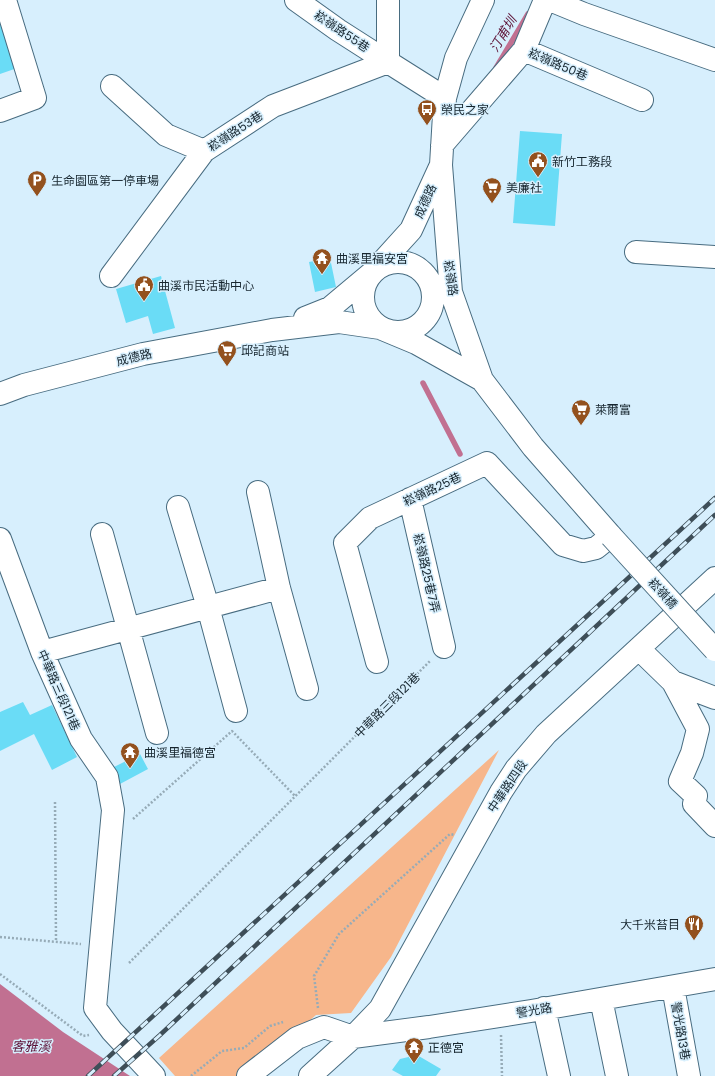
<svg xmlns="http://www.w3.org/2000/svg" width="715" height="1076" font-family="Poppins,'Noto Sans TC',sans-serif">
	<rect width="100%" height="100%" fill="#d7effd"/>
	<path fill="#f7b68b" d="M 499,750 L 391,957 L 351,1013 L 316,1015 L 245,1076 L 175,1076 L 159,1058 Z"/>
	<path fill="#c17091" d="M 0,984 L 63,1032 L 130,1076 L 0,1076 Z"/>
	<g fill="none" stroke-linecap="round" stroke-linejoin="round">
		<path stroke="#c17091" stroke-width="5.5" d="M 496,68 L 528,14
			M 423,383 L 460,454"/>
	</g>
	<path fill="#6adcf6" d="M 0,2 L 23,66 L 0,74 Z
		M 520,131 L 562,134 L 555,226 L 513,223 Z
		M 330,258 L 336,287 L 315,292 L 309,262 Z
		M 161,276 L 175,328 L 153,334 L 148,316 L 126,323 L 116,289 Z
		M 23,702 L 30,715 L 52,705 L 77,757 L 52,770 L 34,734 L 0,751 L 0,712 Z
		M 140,754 L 148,769 L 120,784 L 112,768 Z
		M 417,1055 L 441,1069 L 436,1076 L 403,1076 L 392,1070 L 400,1059 Z"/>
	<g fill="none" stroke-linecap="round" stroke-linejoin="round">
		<g stroke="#486c80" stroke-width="24">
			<path id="minor" d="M 296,0 L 338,30 L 388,62
				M 388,0 L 388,62 L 445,98
				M 545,0 L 524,50 L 642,100
				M 550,0 L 584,14 L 715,60
				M 112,86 L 166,135 L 204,151
				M 0,111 L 35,98 L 5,0
				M 442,145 L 524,50
				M 636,252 L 715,257
				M363 297a35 35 0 1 1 70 0a35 35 0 1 1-70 0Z
				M 111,276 L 204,151 L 273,106 L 388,62
				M 305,318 L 330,308 L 373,272 L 411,230 L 440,167
				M 0,394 L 24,385 L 143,354 L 272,330 L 339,322 L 380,328 L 416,343 L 482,380
				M 258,492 L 279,588 L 307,689
				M 410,499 L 444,647
				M 178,507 L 208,607 L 236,711
				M 102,534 L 157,733
				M 0,539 L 42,652 L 81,739 L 107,777 L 113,810 L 95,1008 L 112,1031 L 154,1076
				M 639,649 L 673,682 L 715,698
				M 42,652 L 279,588
				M 377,662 L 345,543 L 370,518 L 487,463 L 563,545 L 583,551 L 596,548 L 611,536 L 533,447 L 482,380 L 451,292 L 441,165 L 445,98 L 456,58 L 483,0
				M 673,682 L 698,729 L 692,753 L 680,781 L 696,796 L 694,804 L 715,826
				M 673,987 L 689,1076
				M 601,999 L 617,1076
				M 544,1008 L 559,1076
				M 248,1076 L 297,1038 L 324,1027 L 353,1037 L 429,1027 L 531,1011 L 715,979
				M 310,1076 L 353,1037 L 380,1009 L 501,792 L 516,769 L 546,734 L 715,578"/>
		</g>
		<path stroke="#96abb7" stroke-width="2.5" stroke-dasharray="2 2" stroke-linecap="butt" d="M 55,802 L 56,942
			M 133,819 L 232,731 L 295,796
			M 0,937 L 81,944
			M 129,963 L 431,660
			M 0,974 L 83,1036 L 89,1035
			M 318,1008 L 314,976 L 339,934 L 450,834 L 455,835
			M 501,1035 L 502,1076
			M 191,1076 L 222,1051 L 244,1048 L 270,1026 L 283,1022"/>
		<use href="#minor" stroke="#fff" stroke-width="22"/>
		<g stroke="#3e4e58" stroke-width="4.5">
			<path id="rail" d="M 88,1076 L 715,498
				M 114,1076 L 160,1035 L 715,515"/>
		</g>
		<use href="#rail" stroke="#d7effd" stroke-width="3" stroke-dasharray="9" stroke-linecap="butt"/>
		<g stroke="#486c80" stroke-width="24" stroke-linecap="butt">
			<path id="minor-bridge" d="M 611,536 L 715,650"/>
		</g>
		<use href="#minor-bridge" stroke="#fff" stroke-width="22"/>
	</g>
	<defs>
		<g id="bus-pin" transform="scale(1)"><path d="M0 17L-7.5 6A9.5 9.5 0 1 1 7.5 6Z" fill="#93511e" stroke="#d7effd"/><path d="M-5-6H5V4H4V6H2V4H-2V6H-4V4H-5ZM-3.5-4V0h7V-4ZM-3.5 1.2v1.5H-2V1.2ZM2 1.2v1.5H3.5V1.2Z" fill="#fff"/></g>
		<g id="civic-pin" transform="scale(1)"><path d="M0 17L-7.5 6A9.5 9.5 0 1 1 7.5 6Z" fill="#93511e" stroke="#d7effd"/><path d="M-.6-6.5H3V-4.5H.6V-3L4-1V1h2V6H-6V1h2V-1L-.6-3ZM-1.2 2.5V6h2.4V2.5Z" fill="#fff"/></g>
		<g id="parking-pin" transform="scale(1)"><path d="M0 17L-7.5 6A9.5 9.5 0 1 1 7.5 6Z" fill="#93511e" stroke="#d7effd"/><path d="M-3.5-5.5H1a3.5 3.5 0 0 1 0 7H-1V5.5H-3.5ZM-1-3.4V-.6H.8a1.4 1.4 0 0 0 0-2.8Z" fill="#fff"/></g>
		<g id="supermarket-pin" transform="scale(1)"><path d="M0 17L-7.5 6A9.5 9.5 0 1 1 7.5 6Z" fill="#93511e" stroke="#d7effd"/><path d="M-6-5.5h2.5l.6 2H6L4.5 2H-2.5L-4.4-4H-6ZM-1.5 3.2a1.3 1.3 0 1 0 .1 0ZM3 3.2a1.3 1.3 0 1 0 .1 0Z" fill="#fff"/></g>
		<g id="temple-pin" transform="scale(1)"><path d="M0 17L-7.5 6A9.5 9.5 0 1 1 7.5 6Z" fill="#93511e" stroke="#d7effd"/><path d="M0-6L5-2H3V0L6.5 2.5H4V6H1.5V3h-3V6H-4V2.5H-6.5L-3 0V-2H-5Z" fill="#fff"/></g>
		<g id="restaurant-pin" transform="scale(1)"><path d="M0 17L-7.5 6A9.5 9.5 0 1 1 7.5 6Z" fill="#93511e" stroke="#d7effd"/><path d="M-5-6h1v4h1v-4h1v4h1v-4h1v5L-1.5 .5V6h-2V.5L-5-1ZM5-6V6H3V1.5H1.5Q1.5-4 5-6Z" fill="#fff"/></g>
	</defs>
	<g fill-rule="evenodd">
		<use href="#bus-pin" x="427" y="109"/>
		<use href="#civic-pin" x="538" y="161"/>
		<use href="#parking-pin" x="37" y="180"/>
		<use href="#supermarket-pin" x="492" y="187"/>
		<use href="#temple-pin" x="322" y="258"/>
		<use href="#civic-pin" x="144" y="285"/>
		<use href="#supermarket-pin" x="227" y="350"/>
		<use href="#supermarket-pin" x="581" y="409"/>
		<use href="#temple-pin" x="130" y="752"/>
		<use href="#restaurant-pin" x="694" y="924"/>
		<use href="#temple-pin" x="414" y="1047"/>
	</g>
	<g text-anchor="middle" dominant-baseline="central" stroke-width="3" stroke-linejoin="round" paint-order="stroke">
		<g font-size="12" fill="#16252e" stroke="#d7effd">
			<text transform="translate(342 31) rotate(34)">崧嶺路55巷</text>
			<text transform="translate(558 64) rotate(23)">崧嶺路50巷</text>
			<text transform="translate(235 131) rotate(-33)">崧嶺路53巷</text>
			<text transform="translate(425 201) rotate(-65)">成德路</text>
			<text transform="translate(451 278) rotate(82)">崧嶺路</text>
			<text transform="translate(134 357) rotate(-14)">成德路</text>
			<text transform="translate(432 489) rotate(-25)">崧嶺路25巷</text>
			<text transform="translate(427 573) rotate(77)">崧嶺路25巷7弄</text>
			<text transform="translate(663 593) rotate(48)">崧嶺橋</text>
			<text transform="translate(59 690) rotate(66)">中華路三段121巷</text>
			<text transform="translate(387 705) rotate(-45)">中華路三段121巷</text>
			<text transform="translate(507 786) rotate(-56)">中華路四段</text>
			<text transform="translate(534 1010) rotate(-10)">警光路</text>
			<text transform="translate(681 1031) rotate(80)">警光路13巷</text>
		</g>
		<g font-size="12" fill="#16252e" stroke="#d7effd" text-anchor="start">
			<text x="441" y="109">榮民之家</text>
			<text x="552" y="161">新竹工務段</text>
			<text x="51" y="180">生命園區第一停車場</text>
			<text x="506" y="187">美廉社</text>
			<text x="336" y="258">曲溪里福安宮</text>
			<text x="158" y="285">曲溪市民活動中心</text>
			<text x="241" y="350">邱記商站</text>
			<text x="595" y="409">萊爾富</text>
			<text x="144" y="752">曲溪里福德宮</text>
			<text x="680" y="924" text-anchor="end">大千米苔目</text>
			<text x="428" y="1047">正德宮</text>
		</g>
		<g font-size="13" font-style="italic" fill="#5e1439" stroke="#d7effd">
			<text transform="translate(503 34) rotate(-59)">汀甫圳</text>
			<text x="31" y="1046">客雅溪</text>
		</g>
	</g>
</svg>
